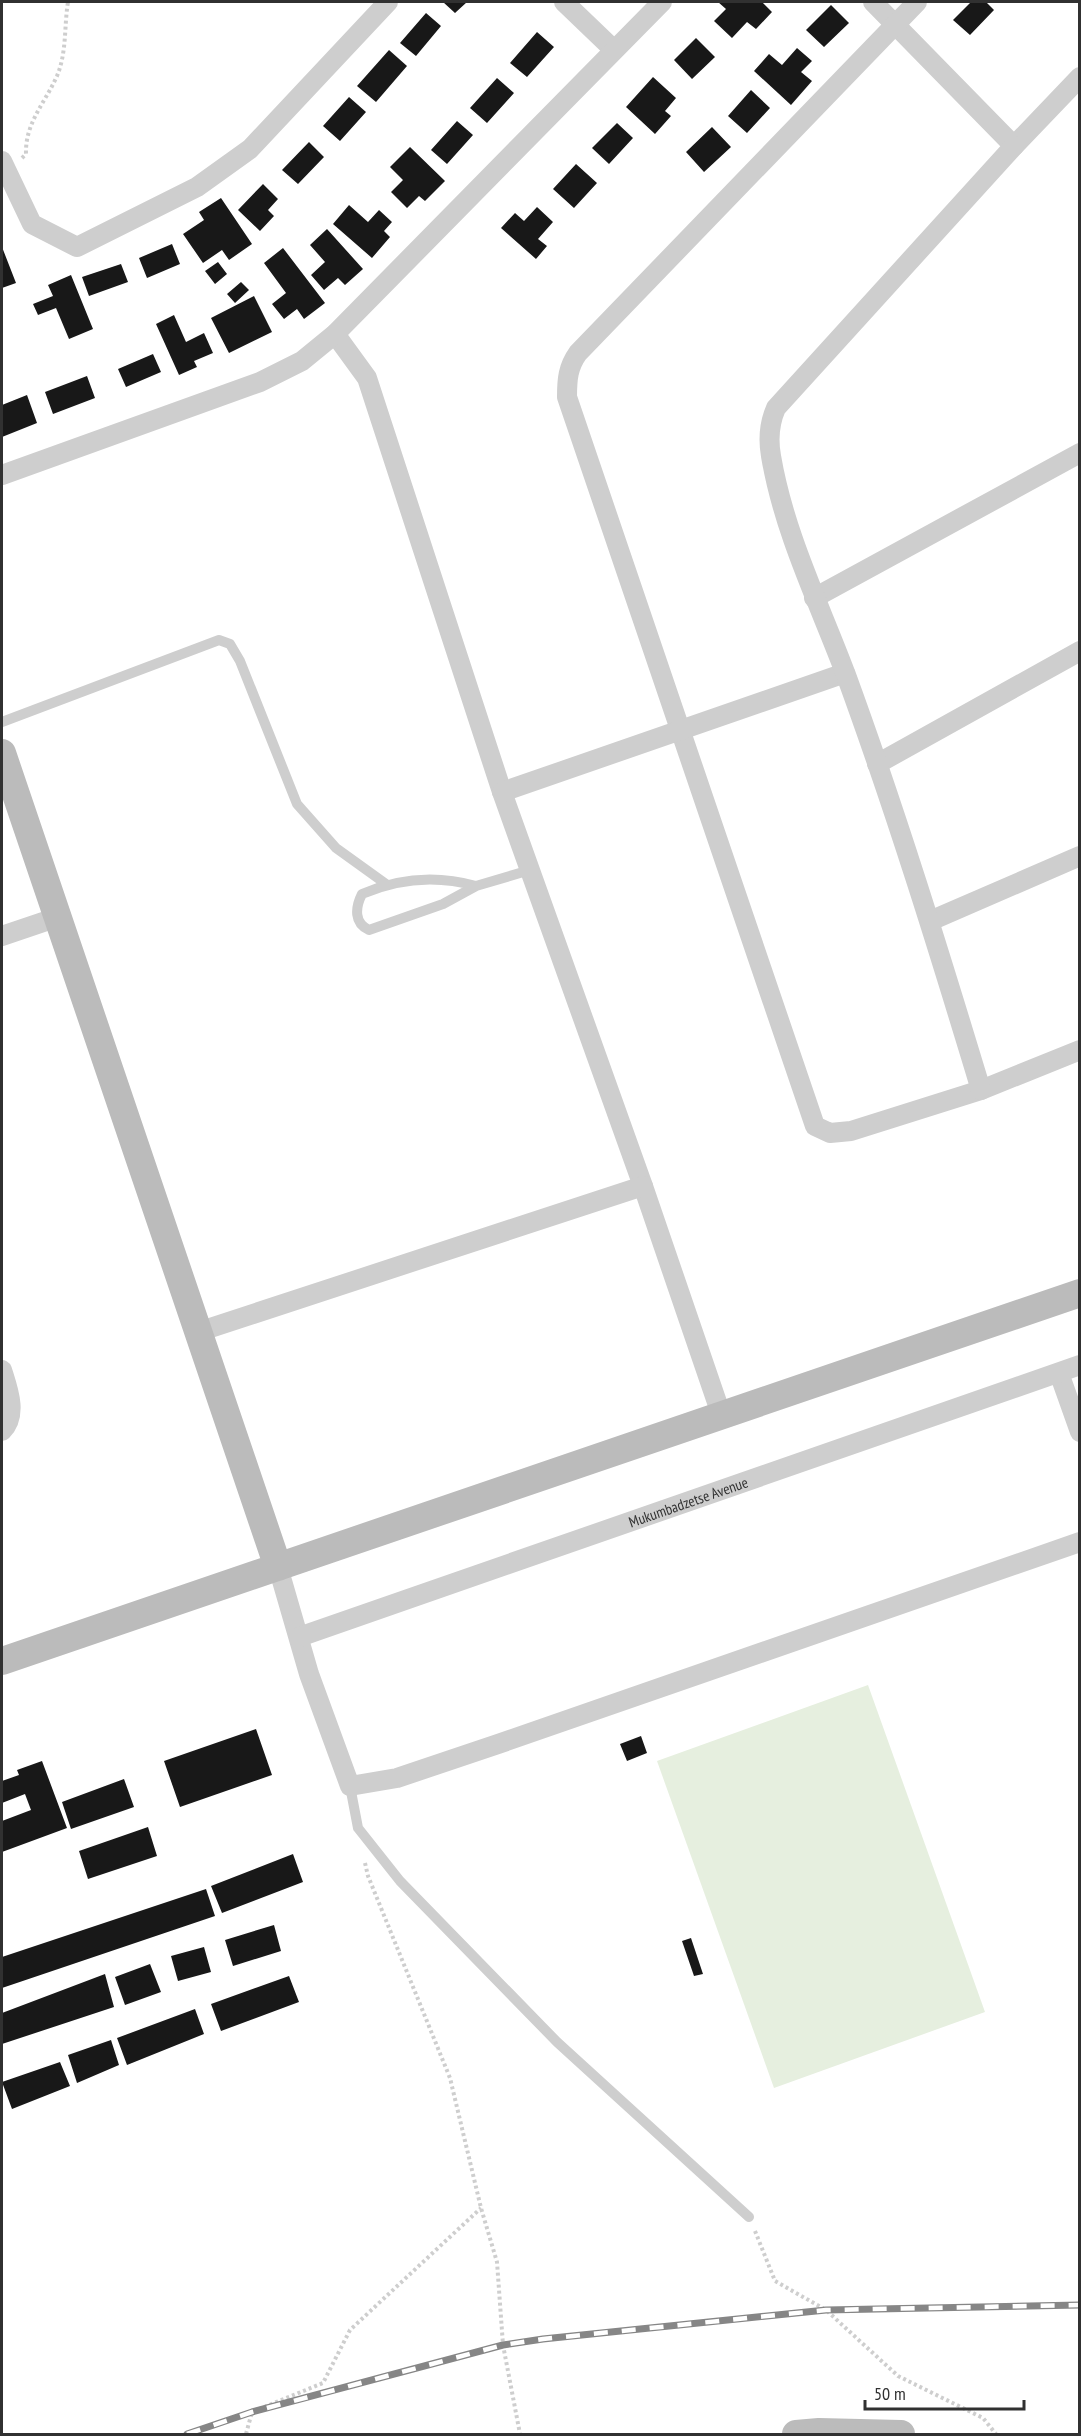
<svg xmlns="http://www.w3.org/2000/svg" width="1081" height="2436" font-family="'PT Sans Narrow',sans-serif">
	<rect width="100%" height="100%" fill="#fff"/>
	<path fill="#e6efdf" d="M 868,1685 L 985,2012 L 774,2088 L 657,1761 Z"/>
	<path fill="#181818" d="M 443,2 L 467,2 L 455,13 Z
		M 718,2 L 762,2 L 772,12 L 756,29 L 747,22 L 732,38 L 714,21 L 726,9 Z
		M 971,2 L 986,2 L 994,10 L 970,35 L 953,20 Z
		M 831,5 L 849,23 L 824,47 L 806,30 Z
		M 426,13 L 441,26 L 416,56 L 400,43 Z
		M 537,32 L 554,47 L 527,77 L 510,63 Z
		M 696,38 L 715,57 L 692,79 L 674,60 Z
		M 797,48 L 812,61 L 801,72 L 812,81 L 791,105 L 754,71 L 769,54 L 782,65 Z
		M 389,50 L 407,66 L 376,102 L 357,86 Z
		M 653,77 L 676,98 L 665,111 L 671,116 L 655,134 L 626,107 Z
		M 497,78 L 514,93 L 487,123 L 470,108 Z
		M 751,90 L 770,108 L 747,133 L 728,116 Z
		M 349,97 L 366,112 L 340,141 L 323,126 Z
		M 457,121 L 473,135 L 447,164 L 431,150 Z
		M 617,123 L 633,138 L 609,164 L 592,148 Z
		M 712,127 L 731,147 L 704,172 L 686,152 Z
		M 309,142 L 324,157 L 298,184 L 282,170 Z
		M 410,147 L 445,181 L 425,201 L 419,196 L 407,208 L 391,192 L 403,180 L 390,167 Z
		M 576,164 L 597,183 L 574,208 L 553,189 Z
		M 263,184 L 278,199 L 268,210 L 274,216 L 260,231 L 238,210 Z
		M 221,198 L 252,244 L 229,260 L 222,250 L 203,263 L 183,234 L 204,220 L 199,212 Z
		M 349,205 L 368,222 L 379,210 L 392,222 L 384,231 L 390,237 L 372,258 L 333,224 Z
		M 537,207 L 553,222 L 538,239 L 547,246 L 536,259 L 501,228 L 515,213 L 524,221 Z
		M 327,229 L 363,269 L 345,285 L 338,278 L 324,290 L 311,275 L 325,262 L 310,245 Z
		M 172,244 L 180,264 L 147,278 L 139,258 Z
		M 2,247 L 16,283 L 2,288 Z
		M 283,248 L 325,303 L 304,319 L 297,309 L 284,319 L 272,304 L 286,293 L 264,263 Z
		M 218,262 L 227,274 L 215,284 L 205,271 Z
		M 121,264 L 128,282 L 89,296 L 82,277 Z
		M 71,275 L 93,329 L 69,339 L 56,308 L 38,315 L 33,304 L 53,296 L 48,285 Z
		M 241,282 L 249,290 L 235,303 L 227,294 Z
		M 254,296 L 272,332 L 229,353 L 211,318 Z
		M 174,315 L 186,342 L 204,333 L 213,353 L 194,361 L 197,367 L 179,375 L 156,324 Z
		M 153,354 L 161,372 L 126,387 L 118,369 Z
		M 87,376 L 95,398 L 53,414 L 45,392 Z
		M 27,395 L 37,423 L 2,437 L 2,405 Z
		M 256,1729 L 272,1775 L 180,1807 L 164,1761 Z
		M 641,1736 L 647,1753 L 627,1761 L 620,1744 Z
		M 42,1761 L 67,1828 L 2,1852 L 2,1821 L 31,1810 L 25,1794 L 2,1803 L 2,1781 L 19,1775 L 17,1770 Z
		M 124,1779 L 134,1807 L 71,1829 L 62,1802 Z
		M 148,1827 L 157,1856 L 88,1879 L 79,1851 Z
		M 293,1854 L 303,1882 L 222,1913 L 211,1886 Z
		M 206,1889 L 215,1916 L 2,1988 L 2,1957 Z
		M 274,1925 L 281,1951 L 233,1966 L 225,1940 Z
		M 691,1938 L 703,1974 L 694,1976 L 682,1941 Z
		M 204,1947 L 211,1972 L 178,1981 L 171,1956 Z
		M 150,1964 L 161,1992 L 125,2005 L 115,1977 Z
		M 105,1974 L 114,2007 L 2,2044 L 2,2013 Z
		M 289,1976 L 299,2002 L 221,2031 L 211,2004 Z
		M 195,2009 L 204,2034 L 127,2065 L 117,2038 Z
		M 111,2040 L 119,2065 L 77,2083 L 68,2055 Z
		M 60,2062 L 70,2086 L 12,2109 L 2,2082 Z"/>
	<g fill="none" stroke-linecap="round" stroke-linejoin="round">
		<path stroke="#cecece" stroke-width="4" stroke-dasharray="3 3" stroke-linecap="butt" d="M 22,158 L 26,154 C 25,123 45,103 57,76 C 67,52 64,26 68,2
			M 365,1863 L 368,1876 L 450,2078 L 481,2208 L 497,2262 L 503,2345 L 520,2434
			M 755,2231 L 775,2281 L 826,2310 L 898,2376 L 983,2418 L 996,2434
			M 246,2434 L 252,2412 L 323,2383 L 350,2330 L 481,2208"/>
		<path stroke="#cecece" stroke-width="10" d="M 2,722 L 219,640 L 230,644 L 240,661 L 297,804 L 336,848 L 386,884
			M 476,886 C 437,875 399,878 362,894 C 355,908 354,923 369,930 L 443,904 L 476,886 L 530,870
			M 350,1786 L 358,1828 L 400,1881 L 557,2042 L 749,2217"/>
		<g stroke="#cecece" stroke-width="20">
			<path d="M 564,2 L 614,50"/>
			<path d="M 873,2 L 1014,146 L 1080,77"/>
			<path d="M 917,2 L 578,353 C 568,367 567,379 567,397 L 815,1126 L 830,1133 L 851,1131 L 981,1090 L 1080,1050"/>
			<path d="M 2,161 L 32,224 L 77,247 L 197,187 L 250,149 L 388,2"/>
			<path d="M 335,334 L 367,378 L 502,792 L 643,1186 L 721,1414"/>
			<path d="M 2,475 L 260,382 L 302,361 L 335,334 L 662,2"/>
			<path d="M 814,598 L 1080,453"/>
			<path d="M 877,764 L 1080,651"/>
			<path d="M 502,792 L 845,673"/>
			<path d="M 930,921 L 1080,856"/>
			<path d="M 2,936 L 58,917"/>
			<path d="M 981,1090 C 939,951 896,812 846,675 C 819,603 784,533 771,456 C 768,439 769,424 776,408 L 1014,146"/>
			<path d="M 198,1332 L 643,1186"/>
			<path d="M 2,1370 C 8,1389 18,1415 2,1431"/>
			<path d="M 1059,1373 L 1080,1432"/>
			<path d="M 278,1567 L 309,1674 L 350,1786 L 397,1778 L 498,1744 L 1080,1542"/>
			<path id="s1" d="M 299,1637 L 1080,1365"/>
		</g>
		<path stroke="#bbb" stroke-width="28" d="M 2,753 L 278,1567
			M 2,1661 L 1080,1293
			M 796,2434 L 819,2432 L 901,2434"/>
		<g stroke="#868686" stroke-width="7">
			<path id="rail" d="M 187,2434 L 252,2412 L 503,2345 L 543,2339 L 826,2310 L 1080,2305"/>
		</g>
		<use href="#rail" stroke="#fff" stroke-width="4.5" stroke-dasharray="14" stroke-linecap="butt"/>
	</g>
	<g text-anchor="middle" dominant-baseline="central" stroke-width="6" stroke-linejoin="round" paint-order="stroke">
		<g font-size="15" fill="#313131" stroke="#fff">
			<text stroke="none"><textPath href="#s1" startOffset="412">Mukumbadzetse Avenue</textPath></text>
		</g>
	</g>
	<rect width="1081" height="2436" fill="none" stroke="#313131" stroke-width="6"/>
	<path d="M865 2400v9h159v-9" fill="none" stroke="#313131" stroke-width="3"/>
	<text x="874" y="2400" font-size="18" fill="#313131" stroke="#ffffff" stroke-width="4.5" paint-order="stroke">50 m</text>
</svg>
